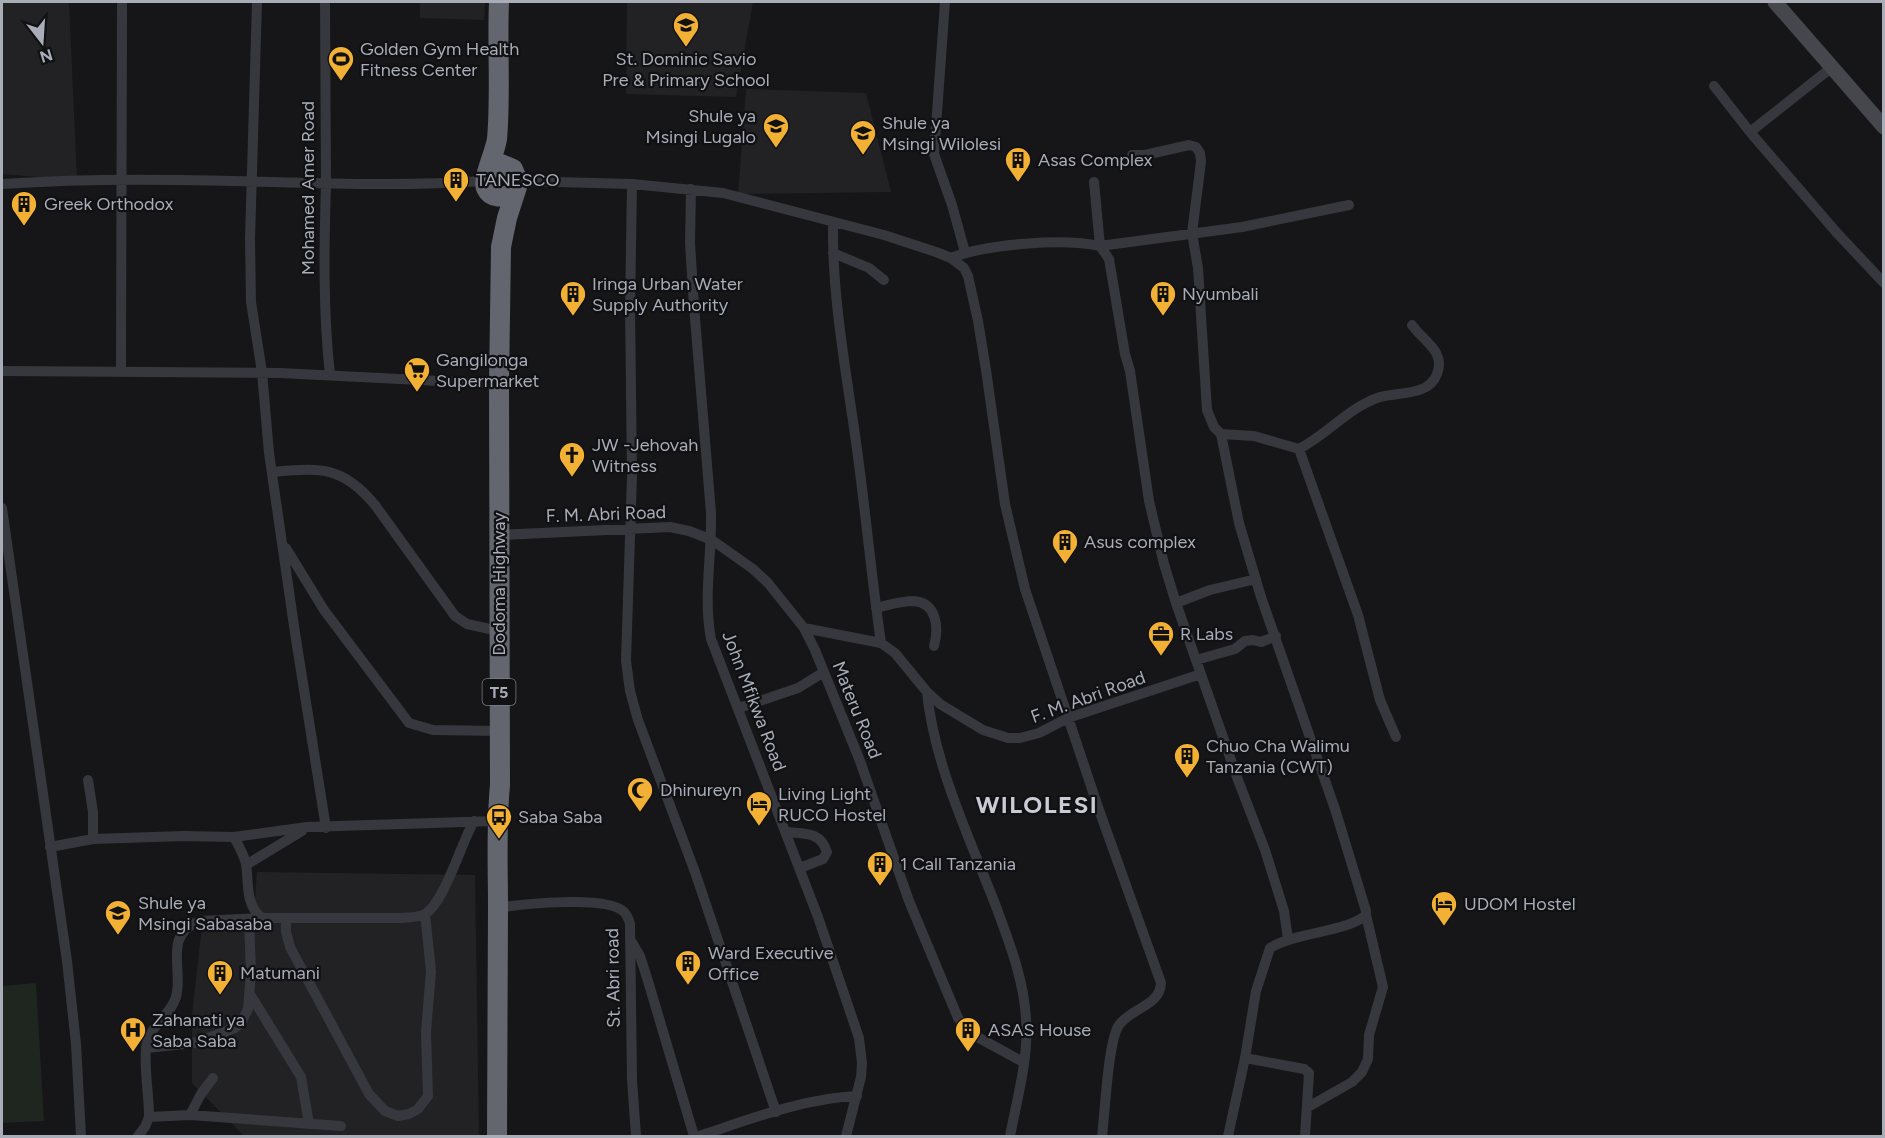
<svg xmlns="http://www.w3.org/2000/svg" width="1885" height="1138" font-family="Figtree,sans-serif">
	<rect width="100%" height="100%" fill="#161618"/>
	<path fill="#222225" d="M 2,2 L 69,2 L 77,180 L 2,174 Z
		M 420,2 L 485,2 L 484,20 L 420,18 Z
		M 627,2 L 753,2 L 736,97 L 626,94 Z
		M 746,89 L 866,93 L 891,192 L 738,194 Z
		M 257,872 L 475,875 L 479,1136 L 244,1136 L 192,1083 L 192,1015 L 202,925 L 253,923 Z"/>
	<path fill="#1e261f" d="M 36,983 L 44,1121 L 2,1123 L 2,986 Z"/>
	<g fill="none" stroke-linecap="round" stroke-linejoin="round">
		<path stroke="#37383d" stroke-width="10" d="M 257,2 L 250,239 L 251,302 L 262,372 L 269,453 L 295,633 L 326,828
			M 325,2 C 325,62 326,123 326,184 C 324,248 323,311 330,375
			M 945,2 L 934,154 L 952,205 L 965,252
			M 1831,68 L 1750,132 L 1837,233 L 1884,283
			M 1714,86 L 1750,132
			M 1132,155 L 1145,155 L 1189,145 L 1196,147 L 1200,153 L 1201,162 L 1192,233 L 1198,268 L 1207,410 L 1214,427 L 1221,434 L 1239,523 L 1261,597 L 1335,809 L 1366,911 L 1366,915 C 1347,932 1296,932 1270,948 L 1256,991 L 1245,1058 L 1228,1136
			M 518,181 L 632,184 L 723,193 L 884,235 L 936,252 L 951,258 L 964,268 L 968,276 L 978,321 L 986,370 L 1005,504 L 1025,589 L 1098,807 L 1161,983 C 1160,1006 1131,1008 1119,1025 C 1108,1041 1105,1113 1102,1136
			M 1094,182 L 1100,246 L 1242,227 L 1349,205
			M 2,184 C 61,180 120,179 179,180 C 281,181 383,188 484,181
			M 632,184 L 630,307 L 632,475 L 626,661 L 630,691 L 638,720 L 695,872 L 776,1112
			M 691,189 L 690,243 L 694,306 L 711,513 C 712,557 703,596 711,639 L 818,917 L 859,1038 L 862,1063 L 861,1077 L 846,1136
			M 833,223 C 832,294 845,365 855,435 C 865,504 871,574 881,643
			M 833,253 L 869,268 L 884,280
			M 951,258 C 987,244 1063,238 1100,246 L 1109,259 L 1125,354 L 1130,371 L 1149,501 L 1164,564 L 1176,603 L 1238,780 L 1265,850 L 1284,911 L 1288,939
			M 2,371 L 280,373 L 499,384
			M 121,371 L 122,2
			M 1221,434 L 1254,436 L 1299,449 C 1328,434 1349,407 1380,397 C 1399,392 1429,396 1437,374 C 1446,351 1423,341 1412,325
			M 1299,449 L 1358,615 L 1380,700 L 1396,737
			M 272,472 C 320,468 342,465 375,505 L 455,616 L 467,624 L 499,631
			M 2,508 L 67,961 L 76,1044 L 81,1136
			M 500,535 L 670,527 L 689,531 L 712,540 L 753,569 L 768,583 L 804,628 L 815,650 L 860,761 L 909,901 L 958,1018 L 970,1033 L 1023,1062
			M 286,548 L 324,610 L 409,723 L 433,730 L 500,731
			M 1176,603 L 1210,590 L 1256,579
			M 876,608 C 888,605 901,601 914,601 C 937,603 939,628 934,646
			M 804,628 L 881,643 L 895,653 L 927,692 L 940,704 L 983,730 L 1008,738 L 1020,738 L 1039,733 L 1068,718 L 1201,674
			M 1196,660 L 1235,649 L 1245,641 L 1253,640 L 1261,642 L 1276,636
			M 927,692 C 934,765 971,841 997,909 C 1010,944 1024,981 1026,1019 C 1029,1058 1017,1099 1010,1136
			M 739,708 L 798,688 L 824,672
			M 88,780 L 93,812 L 93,839
			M 786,832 C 805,834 820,831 827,852 L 823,859 L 800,868
			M 234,837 C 239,846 244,855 246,864 C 249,884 245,905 262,918 L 401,918 C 409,917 418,918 425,914 C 445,902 461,843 474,821
			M 50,847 L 93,839 L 184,836 L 234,837 L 307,827 L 496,821
			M 246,865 L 302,831
			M 498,908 C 521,904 608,895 624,912 C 627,915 629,920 630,924 L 632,1080 L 636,1136
			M 286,919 L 286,932 L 290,947 L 369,1094 L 385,1111 L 398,1116 L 409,1114 L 418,1109 L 428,1096 L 426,1032 L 431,971 L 425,914
			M 630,939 L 640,956 L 648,981 L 694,1136
			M 250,994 L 301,1077 L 309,1124
			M 146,1048 L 194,1043 L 235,1028 L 241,1023 L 248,1009 L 251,972 L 249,920
			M 1245,1058 L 1304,1069 L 1309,1073 L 1305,1136
			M 1308,1107 L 1352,1082 L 1362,1072 L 1368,1059 L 1369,1035 L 1383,987 L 1366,915
			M 190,1115 L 201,1094 L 213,1078
			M 149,1117 L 190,1115 L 341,1126
			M 138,1136 L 145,1127 L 149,1117 C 149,1094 144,1070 146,1048 C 148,1026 170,1017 176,997 C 184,969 162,935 200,921 L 262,918
			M 699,1136 C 748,1120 804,1098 857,1096"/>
		<path stroke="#45474d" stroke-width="15" d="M 1775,2 L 1884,127"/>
		<path stroke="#63666e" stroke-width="20" d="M 489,169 L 501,164 L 513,169 L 518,181 L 513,193 C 504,198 491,199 486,188 C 482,178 495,153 497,139 C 501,94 497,47 499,2
			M 497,1136 C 497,1060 498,984 498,908 C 498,866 496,826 500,785 L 499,384 L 501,247 L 507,218 L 517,187"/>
	</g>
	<defs>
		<g id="school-pin" transform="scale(1.35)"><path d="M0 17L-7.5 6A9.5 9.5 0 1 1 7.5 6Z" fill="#f2b134" stroke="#111113"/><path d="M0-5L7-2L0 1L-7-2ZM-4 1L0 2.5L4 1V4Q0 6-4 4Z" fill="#111"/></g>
		<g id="stadium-pin" transform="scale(1.35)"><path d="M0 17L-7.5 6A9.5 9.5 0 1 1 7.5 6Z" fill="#f2b134" stroke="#111113"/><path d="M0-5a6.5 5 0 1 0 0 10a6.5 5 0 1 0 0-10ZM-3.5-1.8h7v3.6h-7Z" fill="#111"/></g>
		<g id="building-pin" transform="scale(1.35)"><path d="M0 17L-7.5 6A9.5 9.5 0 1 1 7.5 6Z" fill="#f2b134" stroke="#111113"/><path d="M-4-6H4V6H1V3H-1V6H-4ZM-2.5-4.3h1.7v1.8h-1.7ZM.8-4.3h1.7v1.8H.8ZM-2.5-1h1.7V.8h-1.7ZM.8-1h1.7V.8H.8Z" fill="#111"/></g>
		<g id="supermarket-pin" transform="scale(1.35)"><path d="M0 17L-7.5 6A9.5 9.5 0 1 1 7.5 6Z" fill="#f2b134" stroke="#111113"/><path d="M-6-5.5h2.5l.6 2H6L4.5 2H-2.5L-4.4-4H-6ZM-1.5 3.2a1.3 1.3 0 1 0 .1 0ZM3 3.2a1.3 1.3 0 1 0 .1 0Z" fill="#111"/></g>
		<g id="church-pin" transform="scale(1.35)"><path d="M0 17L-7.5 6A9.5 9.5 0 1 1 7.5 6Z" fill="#f2b134" stroke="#111113"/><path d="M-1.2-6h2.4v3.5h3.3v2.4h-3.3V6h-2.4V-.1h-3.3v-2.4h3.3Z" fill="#111"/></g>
		<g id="office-pin" transform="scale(1.35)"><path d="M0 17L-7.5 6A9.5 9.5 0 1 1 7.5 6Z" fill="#f2b134" stroke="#111113"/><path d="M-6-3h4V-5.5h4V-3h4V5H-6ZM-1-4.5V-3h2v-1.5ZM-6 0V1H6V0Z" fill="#111"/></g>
		<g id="mosque-pin" transform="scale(1.35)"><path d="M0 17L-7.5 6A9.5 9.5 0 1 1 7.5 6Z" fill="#f2b134" stroke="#111113"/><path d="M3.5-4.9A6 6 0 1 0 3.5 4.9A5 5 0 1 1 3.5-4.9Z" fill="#111"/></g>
		<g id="hotel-pin" transform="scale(1.35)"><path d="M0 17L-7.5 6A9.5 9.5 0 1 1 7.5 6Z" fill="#f2b134" stroke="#111113"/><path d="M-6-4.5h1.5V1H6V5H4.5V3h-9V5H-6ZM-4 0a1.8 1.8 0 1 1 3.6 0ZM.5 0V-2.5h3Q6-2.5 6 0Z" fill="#111"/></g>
		<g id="bus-pin" transform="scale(1.35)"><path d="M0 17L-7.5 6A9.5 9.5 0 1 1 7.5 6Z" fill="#f2b134" stroke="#111113"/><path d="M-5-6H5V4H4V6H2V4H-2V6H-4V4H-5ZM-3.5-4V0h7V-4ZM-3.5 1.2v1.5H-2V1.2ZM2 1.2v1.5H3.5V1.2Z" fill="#111"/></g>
		<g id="hospital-pin" transform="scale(1.35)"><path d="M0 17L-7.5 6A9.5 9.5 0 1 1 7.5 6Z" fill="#f2b134" stroke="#111113"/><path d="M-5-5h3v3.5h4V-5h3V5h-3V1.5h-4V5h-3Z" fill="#111"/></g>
	</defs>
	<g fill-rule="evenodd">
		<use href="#school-pin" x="686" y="25"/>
		<use href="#stadium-pin" x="341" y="59"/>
		<use href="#school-pin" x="776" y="126"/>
		<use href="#school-pin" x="863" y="133"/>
		<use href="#building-pin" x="1018" y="160"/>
		<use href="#building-pin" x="456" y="180"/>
		<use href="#building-pin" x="24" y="204"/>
		<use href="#building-pin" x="573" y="294"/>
		<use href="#building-pin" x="1163" y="294"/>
		<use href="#supermarket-pin" x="417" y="370"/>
		<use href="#church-pin" x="572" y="455"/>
		<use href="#building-pin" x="1065" y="542"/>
		<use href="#office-pin" x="1161" y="634"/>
		<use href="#building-pin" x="1187" y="756"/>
		<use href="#mosque-pin" x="640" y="790"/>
		<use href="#hotel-pin" x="759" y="804"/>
		<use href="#bus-pin" x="499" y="817"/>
		<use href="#building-pin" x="880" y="864"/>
		<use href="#hotel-pin" x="1444" y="904"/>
		<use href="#school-pin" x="118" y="913"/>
		<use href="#building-pin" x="688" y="963"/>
		<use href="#building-pin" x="220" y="973"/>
		<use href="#hospital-pin" x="133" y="1030"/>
		<use href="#building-pin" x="968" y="1030"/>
	</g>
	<g text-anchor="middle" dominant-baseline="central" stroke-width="4.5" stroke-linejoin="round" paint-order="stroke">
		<rect fill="#111113" stroke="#7b7e86" stroke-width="1.5" x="482.5" y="679" width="33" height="26" rx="4.5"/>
		<g font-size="16" font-weight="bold" fill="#a8adb8">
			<text x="499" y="692">T5</text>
		</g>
		<g font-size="18" fill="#a8adb8" stroke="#111113" text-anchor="start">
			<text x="360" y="49">Golden Gym Health<tspan x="360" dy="21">Fitness Center</tspan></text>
			<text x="686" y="59" text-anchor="middle">St. Dominic Savio<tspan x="686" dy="21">Pre &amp; Primary School</tspan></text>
			<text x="756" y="116" text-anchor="end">Shule ya<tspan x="756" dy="21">Msingi Lugalo</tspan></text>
			<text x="882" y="123">Shule ya<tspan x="882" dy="21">Msingi Wilolesi</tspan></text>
			<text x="1038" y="160">Asas Complex</text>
			<text x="476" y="180">TANESCO</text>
			<text x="44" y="204">Greek Orthodox</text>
			<text x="592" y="284">Iringa Urban Water<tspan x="592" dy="21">Supply Authority</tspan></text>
			<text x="1182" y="294">Nyumbali</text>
			<text x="436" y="360">Gangilonga<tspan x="436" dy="21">Supermarket</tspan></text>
			<text x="592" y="445">JW -Jehovah<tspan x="592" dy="21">Witness</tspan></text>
			<text x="1084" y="542">Asus complex</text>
			<text x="1180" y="634">R Labs</text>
			<text x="1206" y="746">Chuo Cha Walimu<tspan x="1206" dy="21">Tanzania (CWT)</tspan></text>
			<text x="660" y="790">Dhinureyn</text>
			<text x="778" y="794">Living Light<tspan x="778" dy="21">RUCO Hostel</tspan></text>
			<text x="518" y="817">Saba Saba</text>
			<text x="900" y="864">1 Call Tanzania</text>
			<text x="138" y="903">Shule ya<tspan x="138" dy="21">Msingi Sabasaba</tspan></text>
			<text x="1464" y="904">UDOM Hostel</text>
			<text x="708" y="953">Ward Executive<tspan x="708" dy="21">Office</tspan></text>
			<text x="240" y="973">Matumani</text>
			<text x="152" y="1020">Zahanati ya<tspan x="152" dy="21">Saba Saba</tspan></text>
			<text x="988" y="1030">ASAS House</text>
		</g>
		<g font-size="18" fill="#a8adb8" stroke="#111113">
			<text transform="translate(308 188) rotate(-90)">Mohamed Amer Road</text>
			<text transform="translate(606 514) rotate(-2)">F. M. Abri Road</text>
			<text transform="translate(499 584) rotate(-90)">Dodoma Highway</text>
			<text transform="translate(1088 697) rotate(-20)">F. M. Abri Road</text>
			<text transform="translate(754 701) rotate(69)">John Mfikwa Road</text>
			<text transform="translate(857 710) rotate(68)">Materu Road</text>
			<text transform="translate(613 978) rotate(-91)">St. Abri road</text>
		</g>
		<g font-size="24" font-weight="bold" letter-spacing="1.5" fill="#c9ccd4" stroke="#111113">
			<text x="1037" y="804">WILOLESI</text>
		</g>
	</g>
	<rect width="1885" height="1138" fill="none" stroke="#a8adb8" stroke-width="6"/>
	<g transform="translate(42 42) rotate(163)" stroke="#111113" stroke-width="4.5" paint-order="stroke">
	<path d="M0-4.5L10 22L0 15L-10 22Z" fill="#a8adb8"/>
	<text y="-9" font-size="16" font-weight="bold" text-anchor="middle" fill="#a8adb8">N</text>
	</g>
</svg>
